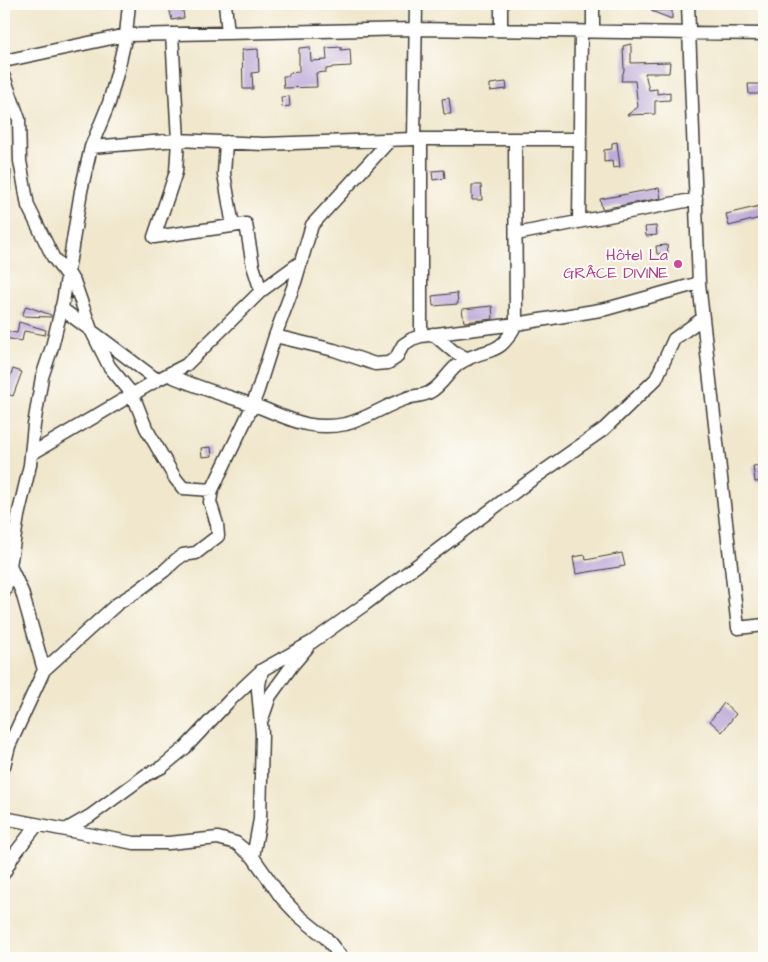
<svg xmlns="http://www.w3.org/2000/svg" width="768" height="962" font-family="'Architects Daughter',sans-serif">
	<rect width="100%" height="100%" fill="#fdfcf7"/>
	<filter id="ink" filterUnits="userSpaceOnUse"><feTurbulence type="fractalNoise" baseFrequency=".02" numOctaves="2"/><feDisplacementMap in="SourceGraphic" scale="10" xChannelSelector="R" yChannelSelector="G"/><feConvolveMatrix kernelMatrix="1 2 1 2 8 2 1 2 1" color-interpolation-filters="sRGB"/></filter>
	<filter id="wash" filterUnits="userSpaceOnUse"><feTurbulence type="fractalNoise" baseFrequency=".0096" numOctaves="4" result="noise"/><feDisplacementMap in="SourceGraphic" scale="20" xChannelSelector="R" yChannelSelector="G"/><feGaussianBlur stdDeviation="1.12" result="paint"/><feColorMatrix in="noise" values="0 0 0 0 0 0 0 0 0 0 0 0 0 0 0 0 0 1.4 0 .05"/><feComposite in="paint" operator="in"/></filter>
	<g filter="url(#wash)">
		<rect width="100%" height="100%" fill="#f0e7cc"/>
		<g id="blocks">
			<path fill="#bdabd9" d="M 168,4 L 182,4 L 184,18 L 172,20 Z
				M 672,10 L 672,19 L 651,11 Z
				M 631,44 L 631,63 L 670,62 L 669,73 L 645,73 L 649,90 L 657,89 L 657,94 L 670,92 L 670,100 L 655,101 L 655,114 L 627,115 L 638,107 L 635,81 L 621,81 L 624,70 L 623,46 Z
				M 310,47 L 311,61 L 327,60 L 326,48 L 341,47 L 341,50 L 350,49 L 351,66 L 332,67 L 332,68 L 326,69 L 326,72 L 316,73 L 317,87 L 284,88 L 283,76 L 289,76 L 289,73 L 299,72 L 299,48 Z
				M 258,49 L 259,72 L 252,73 L 253,89 L 243,89 L 242,50 Z
				M 506,82 L 507,89 L 490,91 L 490,84 Z
				M 748,84 L 764,84 L 764,94 L 749,94 Z
				M 289,96 L 290,106 L 282,107 L 281,97 Z
				M 449,98 L 451,114 L 444,114 L 442,99 Z
				M 617,142 L 620,167 L 613,168 L 612,161 L 604,162 L 604,150 L 612,149 L 612,143 Z
				M 4,170 L 11,170 L 10,192 L 4,192 Z
				M 444,170 L 445,178 L 433,180 L 432,171 Z
				M 472,185 L 481,185 L 482,200 L 472,200 Z
				M 659,188 L 661,198 L 602,209 L 600,199 Z
				M 760,206 L 760,218 L 729,226 L 726,214 Z
				M 656,226 L 657,235 L 646,236 L 645,227 Z
				M 667,245 L 668,253 L 657,254 L 656,246 Z
				M 457,293 L 458,304 L 433,306 L 432,296 Z
				M 26,306 L 51,315 L 51,317 L 22,316 Z
				M 492,306 L 493,319 L 464,322 L 462,309 Z
				M 19,322 L 46,330 L 45,335 L 24,331 L 22,341 L 4,338 L 4,331 L 17,333 Z
				M 13,369 L 22,372 L 13,396 L 4,393 Z
				M 211,447 L 212,456 L 202,457 L 201,448 Z
				M 764,465 L 764,481 L 755,482 L 753,466 Z
				M 622,553 L 625,566 L 576,574 L 573,557 L 585,555 L 586,560 Z
				M 724,703 L 736,714 L 722,732 L 710,721 Z"/>
		</g>
	</g>
	<g filter="url(#ink)">
		<use href="#blocks" fill-opacity="0" stroke="#3c3a36" stroke-width="1"/>
		<g fill="none" stroke-linecap="round" stroke-linejoin="round">
			<g stroke="#3c3a36" stroke-width="15">
				<path id="minor" d="M 225,4 L 228,33
					M 688,4 L 699,283 L 738,628 L 764,625
					M 501,30 L 501,4
					M 593,32 L 593,4
					M 172,34 L 178,140 L 176,172 L 154,237 L 246,224 L 253,266 L 261,291
					M 4,61 L 126,35 L 415,29 L 764,34
					M 4,77 L 19,119 L 20,161 L 28,206 L 53,257 L 67,276
					M 414,139 L 416,4
					M 226,142 L 224,174 L 233,226
					M 91,147 L 178,140 L 263,144 L 414,139 L 579,139
					M 579,222 L 581,32
					M 516,234 L 696,199
					M 67,271 L 75,284 L 91,330 L 109,366 L 133,395 L 146,428 L 175,478 L 183,488 L 212,490
					M 61,308 L 157,380
					M 433,334 L 453,351 L 468,359
					M 275,336 L 334,350 L 375,364 L 388,363 L 396,358 L 403,345 L 412,339 L 421,336 L 516,324 L 606,309 L 699,283
					M 421,336 L 421,139
					M 169,375 C 196,387 223,395 251,404 C 286,416 306,432 346,424 C 367,419 384,406 405,399 C 413,395 422,397 430,392 C 443,385 448,371 460,363 C 487,345 498,360 516,324 L 515,139
					M 31,454 L 157,380 L 186,365 L 261,291 L 302,261
					M 10,566 L 22,592 L 44,670
					M 4,592 L 8,578 L 18,516 L 30,465 L 34,425 L 42,377 L 52,347 L 63,302 L 81,191 L 91,147 L 109,103 L 118,70 L 126,35 L 129,4
					M 262,719 L 270,696 L 291,667 L 307,648
					M 4,766 L 9,746 L 44,670 L 117,604 L 136,592 L 164,571 L 176,560 L 183,555 L 196,553 L 218,536 L 217,524 L 210,502 L 212,490 L 250,411 L 258,390 L 275,336 L 295,282 L 312,225 L 390,140
					M 4,818 L 134,843 L 169,843 L 218,838 L 236,843 L 253,857 L 281,897 L 299,916 L 326,938 L 342,958
					M 67,829 L 90,816 L 146,775 L 162,767 L 185,748 L 230,700 L 262,670 L 312,642 L 364,605 L 527,483 L 604,429 L 656,379 L 674,339 L 703,318
					M 253,857 L 260,819 L 262,734 L 258,690 L 262,670
					M 4,873 L 13,856 L 37,825"/>
			</g>
			<use href="#minor" stroke="#fff" stroke-width="12"/>
		</g>
	</g>
	<circle fill="#d1479c" stroke="#fdfcf7" stroke-width="2" cx="678" cy="264" r="5"/>
	<g text-anchor="middle" dominant-baseline="central" stroke-width="4" stroke-linejoin="round" paint-order="stroke">
		<g font-size="16" fill="#b23c85" stroke="#fdfcf7" text-anchor="end">
			<text x="668" y="255">Hôtel La<tspan x="668" dy="18">GRÂCE DIVINE</tspan></text>
		</g>
	</g>
	<rect width="768" height="962" fill="none" stroke="#fdfcf7" stroke-width="20"/>
</svg>
